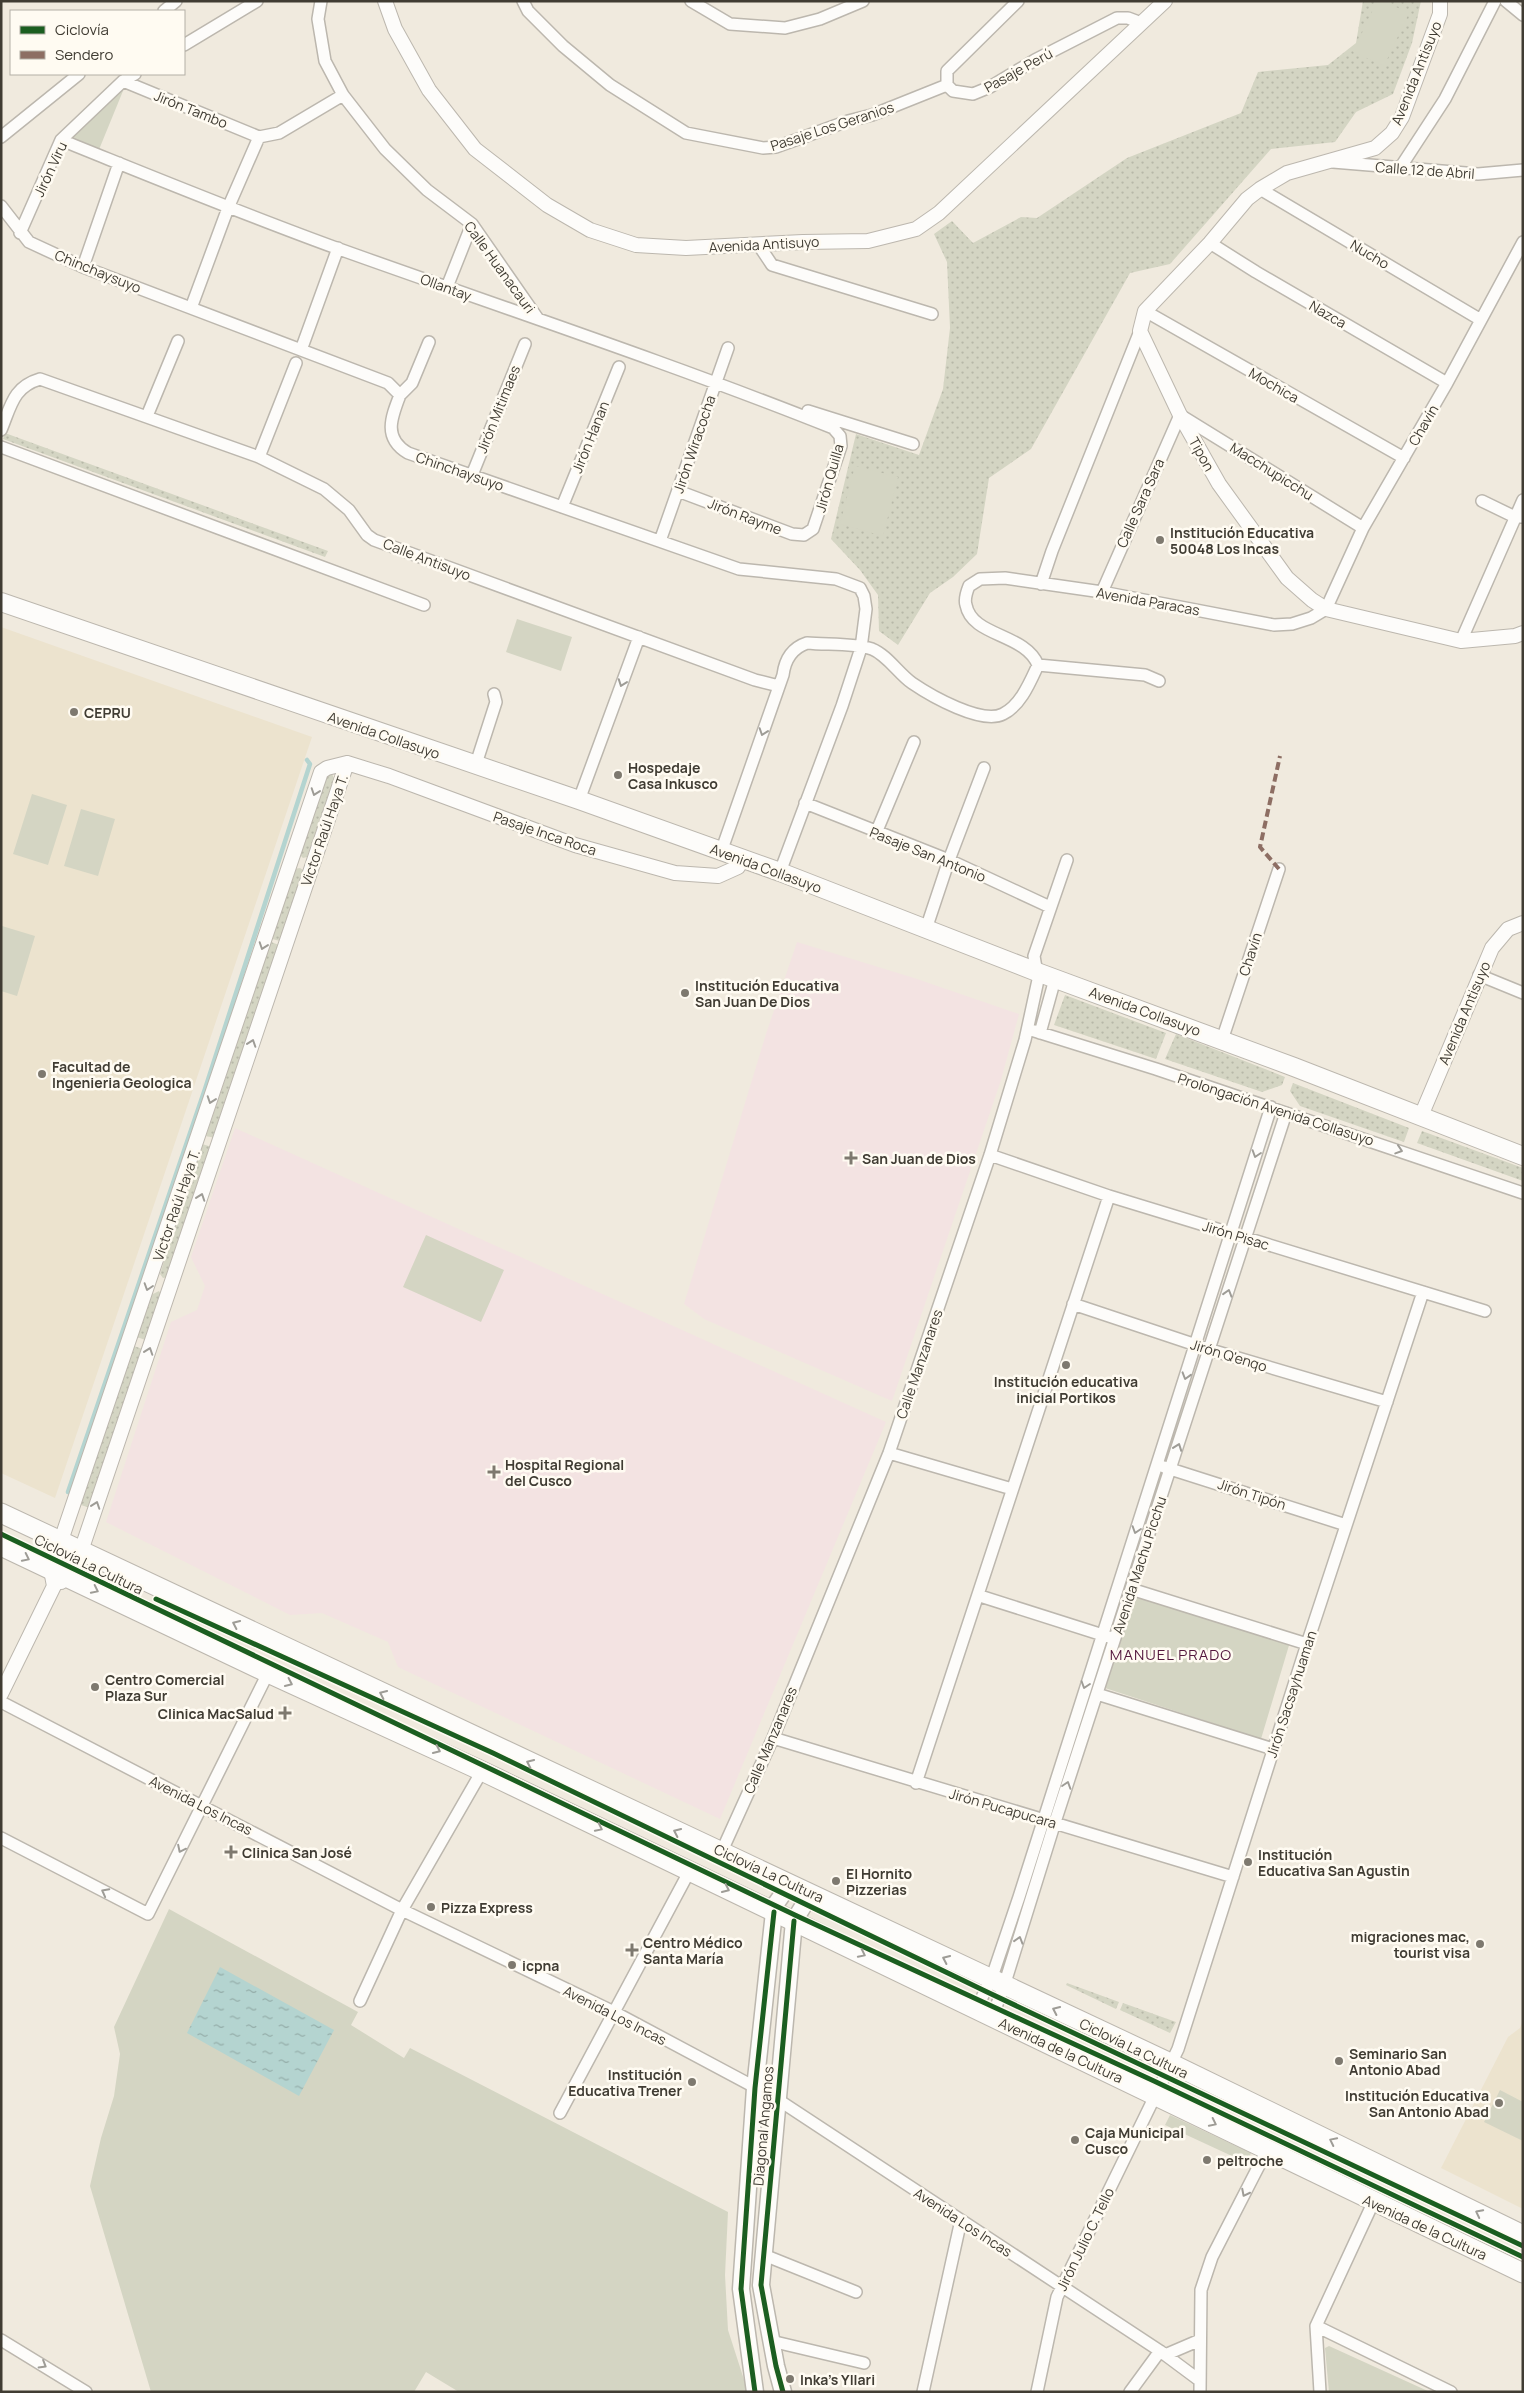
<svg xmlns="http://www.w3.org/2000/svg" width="1524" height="2393" font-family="Manrope,sans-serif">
	<defs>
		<pattern id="grass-dots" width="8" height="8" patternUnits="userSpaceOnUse" patternTransform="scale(1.25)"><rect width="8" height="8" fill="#d4d5c3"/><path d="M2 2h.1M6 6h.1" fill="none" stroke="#b7b8a8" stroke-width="1.8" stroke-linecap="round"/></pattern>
		<pattern id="water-ripples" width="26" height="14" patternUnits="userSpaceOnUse" patternTransform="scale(1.25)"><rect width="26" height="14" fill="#b4d4d0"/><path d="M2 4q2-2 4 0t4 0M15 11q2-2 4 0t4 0" fill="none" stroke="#94ada9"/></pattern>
	</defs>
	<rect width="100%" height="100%" fill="#f0eade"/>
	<path fill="#ece3ce" d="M 1,627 L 312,737 L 55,1498 L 1,1473 Z
		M 1523,2020 L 1523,2209 L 1441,2168 L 1508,2037 L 1520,2028 Z"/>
	<path fill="#f3e3e2" d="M 797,942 L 914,978 L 1019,1014 L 1001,1080 L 892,1401 L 704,1319 L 684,1304 L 766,1034 Z
		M 235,1128 L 886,1422 L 720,1819 L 398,1667 L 388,1642 L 322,1613 L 290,1615 L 106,1522 L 171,1322 L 197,1310 L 205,1286 L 191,1257 Z"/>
	<path fill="url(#grass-dots)" d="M 1363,1 L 1421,1 L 1412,43 L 1393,94 L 1356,112 L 1335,142 L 1271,149 L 1170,264 L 1130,273 L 1031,449 L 989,478 L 977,554 L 953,577 L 930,593 L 898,645 L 879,631 L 878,595 L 860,570 L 831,539 L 856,434 L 919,455 L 943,389 L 950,328 L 947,262 L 934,234 L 952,221 L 973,243 L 1021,217 L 1037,218 L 1127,158 L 1241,113 L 1258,72 L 1328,65 L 1356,43 Z
		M 5,433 L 328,551 L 325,557 L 3,439 Z
		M 326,774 L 332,774 L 334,778 L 307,857 L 303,858 L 300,855 Z
		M 300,868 L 303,870 L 280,941 L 272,939 L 296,869 Z
		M 271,942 L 279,945 L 215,1138 L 206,1136 Z
		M 1065,995 L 1166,1033 L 1156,1059 L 1054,1025 Z
		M 1176,1034 L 1285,1077 L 1282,1085 L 1262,1092 L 1165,1059 Z
		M 1293,1083 L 1409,1128 L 1404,1142 L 1300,1106 L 1290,1091 Z
		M 1422,1131 L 1523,1168 L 1523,1181 L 1417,1143 Z
		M 202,1144 L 212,1147 L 169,1277 L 163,1278 L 160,1274 Z
		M 159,1291 L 163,1298 L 148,1341 L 137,1337 L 151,1295 Z
		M 134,1346 L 145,1350 L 90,1508 L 81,1505 Z
		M 1067,1983 L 1119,2002 L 1116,2009 L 1066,1985 Z
		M 1123,2003 L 1176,2022 L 1170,2033 L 1120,2010 Z"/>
	<path fill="#d4d5c3" d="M 1377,1 L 1383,1 L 1409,13 L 1384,66 L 1353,52 Z
		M 125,86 L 98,152 L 71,139 L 71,135 Z
		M 855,466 L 898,477 L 883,536 L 840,524 Z
		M 517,619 L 572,637 L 561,671 L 506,652 Z
		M 32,794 L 67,805 L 48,865 L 13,854 Z
		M 81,809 L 115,819 L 98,876 L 64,866 Z
		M 2,926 L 35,936 L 17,996 L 1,991 Z
		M 426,1235 L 504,1270 L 481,1322 L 403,1287 Z
		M 1134,1593 L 1290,1642 L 1261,1739 L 1105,1688 Z
		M 169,1909 L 358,2012 L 351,2025 L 404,2058 L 410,2048 L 728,2212 L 725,2275 L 728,2330 L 748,2392 L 459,2392 L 426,2372 L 414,2392 L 151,2392 L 90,2186 L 101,2138 L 114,2096 L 120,2054 L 114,2027 Z
		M 1500,2090 L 1523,2102 L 1523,2141 L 1484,2122 Z
		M 1170,2115 L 1251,2153 L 1247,2163 L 1165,2125 Z
		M 1329,2346 L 1430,2392 L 1329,2392 L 1325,2348 Z"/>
	<path fill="url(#water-ripples)" d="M 220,1967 L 334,2030 L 299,2096 L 187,2033 Z"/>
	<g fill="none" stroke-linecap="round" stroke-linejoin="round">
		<path stroke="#b4d4d0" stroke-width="4.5" d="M 68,1492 L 205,1089 L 310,764 L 307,760"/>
		<g stroke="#bcb7ae" stroke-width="14">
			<path id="minor" d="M 321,1 L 318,19 L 325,61 L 343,95 L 385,149 L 427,190 L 472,224 L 538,319
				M 523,1 L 528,11 L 563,46 L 610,85 L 686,133 L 763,148 L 776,147 L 848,121 L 872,115 L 947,85
				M 691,1 L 730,24 L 785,28 L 820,19 L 863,1
				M 1018,1 L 947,71 L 947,85 L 953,91 L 973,94 L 990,87 L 1035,60 L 1117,18 L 1128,18 L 1136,21 L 1137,27
				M 1506,1 L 1523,15
				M 164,11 L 176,1
				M 184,45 L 257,1
				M 123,81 L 259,137
				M 1,137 L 79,74
				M 61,140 C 153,177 245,215 339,249 C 504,308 670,363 833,428 L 840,436 L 841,446 L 813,529 L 804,535 L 792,534 L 678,491
				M 1333,162 L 1478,174 L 1523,170
				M 1400,168 L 1445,99 L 1495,1
				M 1260,189 L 1481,320
				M 1,206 L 29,242 L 83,267 L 388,383 L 400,395 C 391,418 383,438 408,453 L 739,569 L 836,579 L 860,588 L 864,596 L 866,609 L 861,648 L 842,706 L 780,872
				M 20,233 L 61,140 L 123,81 L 135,74
				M 1210,243 L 1256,272 L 1447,383
				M 758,244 L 772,265 L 932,314
				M 83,267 L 119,163
				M 447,287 L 472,224
				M 191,308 L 228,208 L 259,137 L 279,133 L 343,95
				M 1145,311 L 1404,458
				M 301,350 L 338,248
				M 400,395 L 412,383 L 429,342
				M 808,411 L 913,444
				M 147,416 L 178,341
				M 1,430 C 11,406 13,387 40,379 L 259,457 L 324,489 L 349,510 L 367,535 L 374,540 L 755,680 L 779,686
				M 1,447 L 424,605
				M 259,457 L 296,363
				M 472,475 L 525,344
				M 1482,501 L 1515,517 L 1522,517
				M 562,507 L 619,367
				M 660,541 L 728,348
				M 1041,584 L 1052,551 L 1140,331
				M 1102,592 L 1180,415 L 1363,528
				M 1461,641 L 1523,500
				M 1038,665 L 1145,675 L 1159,681
				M 475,767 L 496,702 L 494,694
				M 579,800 L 639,637
				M 805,803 L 949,860 L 1050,907
				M 876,833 L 914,742
				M 721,852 L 783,675 C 785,659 792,648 807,643 C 827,645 853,643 872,649 C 887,655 899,674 912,683 C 931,696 982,725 1003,714 C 1021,705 1030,682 1038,665 C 1025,633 972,637 966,605 C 964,599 967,591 969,586 L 980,579 L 1005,578 L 1102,592 L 1274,625 L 1292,624 L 1311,618 L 1326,609 L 1363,528 L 1447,383 L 1523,242
				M 926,929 L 949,860 L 984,768
				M 1479,975 L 1523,993
				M 1028,1029 L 1156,1069 L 1523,1193
				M 1040,1033 L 1055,979
				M 1222,1040 L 1279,869
				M 990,1155 L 1109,1196 L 1485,1311
				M 1073,1304 L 1211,1350 L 1387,1402
				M 889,1453 L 1012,1489
				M 1164,1467 L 1346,1525
				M 1131,1589 L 1307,1644
				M 980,1596 L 1109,1637
				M 1097,1694 L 1273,1749
				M 1,1702 L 402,1910 L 614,2012 L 777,2099 L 1160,2351 L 1199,2380
				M 773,1738 L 1233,1877
				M 916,1783 C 982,1588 1043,1391 1109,1196
				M 1,1838 L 148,1914 L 268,1673
				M 721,1853 L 773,1738 L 889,1453 L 990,1155 L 1025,1040 L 1038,980 L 1034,956 L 1067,860
				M 360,2001 L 402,1910 L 482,1771
				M 976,2009 L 991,1980 L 1019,1897 L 1271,1107
				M 992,2017 L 1004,1986 L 1055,1822 L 1286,1113
				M 560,2113 L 689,1872
				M 764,2255 L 856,2292
				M 1316,2326 L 1451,2392
				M 1,2340 L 86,2392
				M 771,2341 L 864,2363
				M 1165,2355 L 1200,2340
				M 923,2392 L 961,2220
				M 1037,2392 L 1057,2297 L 1178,2049 L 1307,1644 L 1423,1292
				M 1130,2392 L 1160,2351
				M 1200,2392 L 1201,2290 L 1212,2257 L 1267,2150
				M 1320,2392 L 1316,2326 L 1373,2203"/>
		</g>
		<g stroke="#bcb7ae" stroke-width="16">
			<path id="tertiary" d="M 385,1 L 395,29 L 429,90 L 475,149 L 547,205 L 590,230 L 636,245 L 686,248 L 803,242 L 868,241 L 916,229 L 939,213 L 1165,1
				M 1440,1 L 1440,14 L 1402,117 L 1392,133 L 1375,148 L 1287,173 L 1260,189 L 1247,199 L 1210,243 L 1145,311 L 1140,331 L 1180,415 L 1219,484 L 1287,578 L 1312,600 L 1326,609 L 1461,641 L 1515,636 L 1523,633
				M 347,763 L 389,776 L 575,845 L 675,873 L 718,876 L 738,867 L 742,860
				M 1421,1116 L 1492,948 L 1508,929 L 1523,923
				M 61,1582 L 68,1577 L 81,1551 L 347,763
				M 54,1586 L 51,1570 L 321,772 L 327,768 L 347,763
				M 1,1694 L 54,1586"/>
		</g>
		<g stroke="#bcb7ae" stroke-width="19">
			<path id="secondary" d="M 755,2392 L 741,2289 L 755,2088 L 774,1912 L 775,1905 L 789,1885
				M 783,2392 L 776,2366 L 761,2285 L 794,1921 L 810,1895"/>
		</g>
		<g stroke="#bcb7ae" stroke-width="20">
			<path id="primary" d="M 1,602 L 579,800 L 780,872 L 1037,972 L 1294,1067 L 1523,1156"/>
		</g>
		<g stroke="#bcb7ae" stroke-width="21">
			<path id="trunk" d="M 1,1513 L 1164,2060 L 1523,2235
				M 1,1546 L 268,1673 L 482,1771 L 1523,2273"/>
		</g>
		<use href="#minor" stroke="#fdfcfa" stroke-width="11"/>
		<use href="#tertiary" stroke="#fdfcfa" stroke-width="14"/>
		<use href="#secondary" stroke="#fdfcfa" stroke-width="16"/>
		<use href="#primary" stroke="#fdfcfa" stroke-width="18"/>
		<use href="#trunk" stroke="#fdfcfa" stroke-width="19"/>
		<path stroke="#8d6e63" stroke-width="4" stroke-dasharray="8 4" stroke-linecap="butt" d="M 1279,869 L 1260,847 L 1280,756"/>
		<g stroke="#fffbf2" stroke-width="8">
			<path id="cycleway" d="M 1,1534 L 797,1916 L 1154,2081 L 1523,2257
				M 156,1599 L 493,1753 L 985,1991 L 1523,2246
				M 755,2392 L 741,2289 L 755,2088 L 774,1912
				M 783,2392 L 776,2366 L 761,2285 L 794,1921"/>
		</g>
		<use href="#cycleway" stroke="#1b5e20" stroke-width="5"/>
	</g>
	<defs><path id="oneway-chevron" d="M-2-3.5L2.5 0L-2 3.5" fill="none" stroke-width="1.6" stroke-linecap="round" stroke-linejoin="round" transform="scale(1.25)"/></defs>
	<g stroke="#9e9c96">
		<use href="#oneway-chevron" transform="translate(622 683) rotate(110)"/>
		<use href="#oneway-chevron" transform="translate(763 732) rotate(109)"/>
		<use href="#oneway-chevron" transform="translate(315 792) rotate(109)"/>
		<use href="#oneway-chevron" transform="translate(263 946) rotate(109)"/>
		<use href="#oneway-chevron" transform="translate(252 1043) rotate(-71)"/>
		<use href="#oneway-chevron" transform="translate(211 1100) rotate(109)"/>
		<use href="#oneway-chevron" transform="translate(1399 1150) rotate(18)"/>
		<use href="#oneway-chevron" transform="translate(1256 1154) rotate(108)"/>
		<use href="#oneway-chevron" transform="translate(201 1197) rotate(-71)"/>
		<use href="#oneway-chevron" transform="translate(148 1287) rotate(108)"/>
		<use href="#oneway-chevron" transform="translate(1228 1293) rotate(-73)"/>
		<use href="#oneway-chevron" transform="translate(149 1351) rotate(-71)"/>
		<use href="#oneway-chevron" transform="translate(1186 1376) rotate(107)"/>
		<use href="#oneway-chevron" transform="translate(1178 1447) rotate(-70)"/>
		<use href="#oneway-chevron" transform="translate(96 1505) rotate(-71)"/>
		<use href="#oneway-chevron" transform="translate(1136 1530) rotate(108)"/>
		<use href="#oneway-chevron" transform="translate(26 1558) rotate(26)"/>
		<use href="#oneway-chevron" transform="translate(95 1590) rotate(26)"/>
		<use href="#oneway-chevron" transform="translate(236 1624) rotate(-155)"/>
		<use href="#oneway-chevron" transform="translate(289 1683) rotate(25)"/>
		<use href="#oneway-chevron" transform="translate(1085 1685) rotate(108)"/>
		<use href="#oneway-chevron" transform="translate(383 1694) rotate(-155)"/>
		<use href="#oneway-chevron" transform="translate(437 1750) rotate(25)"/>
		<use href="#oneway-chevron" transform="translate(530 1763) rotate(-155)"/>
		<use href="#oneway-chevron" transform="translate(1067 1785) rotate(-72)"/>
		<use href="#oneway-chevron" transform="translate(599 1828) rotate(26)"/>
		<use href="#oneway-chevron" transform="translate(677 1832) rotate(-155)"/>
		<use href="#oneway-chevron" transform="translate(181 1849) rotate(116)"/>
		<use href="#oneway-chevron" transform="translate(726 1889) rotate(25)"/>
		<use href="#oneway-chevron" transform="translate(105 1892) rotate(-152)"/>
		<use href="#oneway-chevron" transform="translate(1019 1940) rotate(-73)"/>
		<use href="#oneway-chevron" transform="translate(862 1954) rotate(26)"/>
		<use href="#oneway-chevron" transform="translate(946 1959) rotate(-155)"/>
		<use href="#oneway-chevron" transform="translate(1056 2010) rotate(-155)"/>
		<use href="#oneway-chevron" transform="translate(1213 2123) rotate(26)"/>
		<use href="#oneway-chevron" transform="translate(1333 2141) rotate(-154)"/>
		<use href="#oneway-chevron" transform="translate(1245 2193) rotate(117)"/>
		<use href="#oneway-chevron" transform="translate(1479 2213) rotate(-153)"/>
		<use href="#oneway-chevron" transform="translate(43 2365) rotate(31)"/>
	</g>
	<g fill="#7e796f" stroke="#fffbf2" stroke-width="2">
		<circle cx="1160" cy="540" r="5"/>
		<circle cx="74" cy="712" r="5"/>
		<circle cx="618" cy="775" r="5"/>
		<circle cx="685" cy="993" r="5"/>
		<circle cx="42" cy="1074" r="5"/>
		<path d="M848.5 1150.5h5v5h5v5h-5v5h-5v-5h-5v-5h5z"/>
		<circle cx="1066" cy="1365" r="5"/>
		<path d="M491.5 1464.5h5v5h5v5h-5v5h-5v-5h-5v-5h5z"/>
		<circle cx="95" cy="1687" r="5"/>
		<path d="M282.5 1705.5h5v5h5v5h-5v5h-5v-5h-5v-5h5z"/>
		<path d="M228.5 1844.5h5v5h5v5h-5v5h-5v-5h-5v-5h5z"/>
		<circle cx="1248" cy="1862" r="5"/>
		<circle cx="836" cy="1881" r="5"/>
		<circle cx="431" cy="1907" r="5"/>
		<circle cx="1480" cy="1944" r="5"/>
		<path d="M629.5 1942.5h5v5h5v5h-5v5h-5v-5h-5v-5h5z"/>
		<circle cx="512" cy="1965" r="5"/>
		<circle cx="1339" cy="2061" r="5"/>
		<circle cx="692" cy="2082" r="5"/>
		<circle cx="1499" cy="2103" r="5"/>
		<circle cx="1075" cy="2140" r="5"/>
		<circle cx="1207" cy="2160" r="5"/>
		<circle cx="790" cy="2379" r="5"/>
	</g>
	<g text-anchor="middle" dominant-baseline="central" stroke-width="5" stroke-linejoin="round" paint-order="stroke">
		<g font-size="14" fill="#403c33" stroke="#fffbf2">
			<text transform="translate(1018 70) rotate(-29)">Pasaje Perú</text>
			<text transform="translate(1416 73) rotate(-68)">Avenida Antisuyo</text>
			<text transform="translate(191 109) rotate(22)">Jirón Tambo</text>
			<text transform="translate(832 126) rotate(-18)">Pasaje Los Geranios</text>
			<text transform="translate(50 169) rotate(-65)">Jirón Viru</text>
			<text transform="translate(1425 170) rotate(4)">Calle 12 de Abril</text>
			<text transform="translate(764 244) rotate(-3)">Avenida Antisuyo</text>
			<text transform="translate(1370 254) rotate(31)">Nucho</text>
			<text transform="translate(500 267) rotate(54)">Calle Huanacauri</text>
			<text transform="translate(98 271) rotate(22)">Chinchaysuyo</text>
			<text transform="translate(446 287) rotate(20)">Ollantay</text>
			<text transform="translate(1328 314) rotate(30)">Nazca</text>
			<text transform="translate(1274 385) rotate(30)">Mochica</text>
			<text transform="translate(498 409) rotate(-68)">Jirón Mitimaes</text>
			<text transform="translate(1423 425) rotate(-60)">Chavín</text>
			<text transform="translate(590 437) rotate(-68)">Jirón Hanan</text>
			<text transform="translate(694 444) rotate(-71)">Jirón Wiracocha</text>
			<text transform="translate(1202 454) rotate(61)">Tipon</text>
			<text transform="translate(460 471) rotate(19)">Chinchaysuyo</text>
			<text transform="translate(1272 471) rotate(32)">Macchupicchu</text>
			<text transform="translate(829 478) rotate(-74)">Jirón Quilla</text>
			<text transform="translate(1140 503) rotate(-66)">Calle Sara Sara</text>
			<text transform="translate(745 516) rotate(21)">Jirón Rayme</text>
			<text transform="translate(427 559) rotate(21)">Calle Antisuyo</text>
			<text transform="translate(1148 601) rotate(10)">Avenida Paracas</text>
			<text transform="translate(384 735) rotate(19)">Avenida Collasuyo</text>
			<text transform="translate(324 830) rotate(-71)">Victor Raúl Haya T.</text>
			<text transform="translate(545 833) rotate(19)">Pasaje Inca Roca</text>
			<text transform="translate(928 854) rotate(22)">Pasaje San Antonio</text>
			<text transform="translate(766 868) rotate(20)">Avenida Collasuyo</text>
			<text transform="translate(1250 954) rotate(-72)">Chavín</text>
			<text transform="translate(1145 1011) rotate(20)">Avenida Collasuyo</text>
			<text transform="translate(1464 1013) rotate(-67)">Avenida Antisuyo</text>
			<text transform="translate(1276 1109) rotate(18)">Prolongación Avenida Collasuyo</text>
			<text transform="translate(176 1205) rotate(-71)">Victor Raúl Haya T.</text>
			<text transform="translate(1236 1235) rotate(17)">Jirón Pisac</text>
			<text transform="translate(1229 1355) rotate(17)">Jirón Q'enqo</text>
			<text transform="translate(919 1364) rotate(-71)">Calle Manzanares</text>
			<text transform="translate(1252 1494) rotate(18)">Jirón Tipón</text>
			<text transform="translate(89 1564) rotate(26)">Ciclovía La Cultura</text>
			<text transform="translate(1139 1565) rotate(-72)">Avenida Machu Picchu</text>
			<text transform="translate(1291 1694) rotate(-72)">Jirón Sacsayhuaman</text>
			<text transform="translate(770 1740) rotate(-67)">Calle Manzanares</text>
			<text transform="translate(201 1805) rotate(27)">Avenida Los Incas</text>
			<text transform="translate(1003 1808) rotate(16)">Jirón Pucapucara</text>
			<text transform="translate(769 1873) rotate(25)">Ciclovía La Cultura</text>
			<text transform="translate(615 2015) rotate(27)">Avenida Los Incas</text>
			<text transform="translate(1134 2048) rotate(26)">Ciclovía La Cultura</text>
			<text transform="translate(1061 2050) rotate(25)">Avenida de la Cultura</text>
			<text transform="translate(763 2126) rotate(-85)">Diagonal Angamos</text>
			<text transform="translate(963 2222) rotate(33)">Avenida Los Incas</text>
			<text transform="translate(1425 2227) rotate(25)">Avenida de la Cultura</text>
			<text transform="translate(1085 2239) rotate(-64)">Jirón Julio C. Tello</text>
		</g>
		<g font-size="14" font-weight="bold" fill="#403c33" stroke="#fffbf2" text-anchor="start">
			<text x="1170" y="532">Institución Educativa<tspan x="1170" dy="16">50048 Los Incas</tspan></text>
			<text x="84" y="712">CEPRU</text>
			<text x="628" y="767">Hospedaje<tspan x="628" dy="16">Casa Inkusco</tspan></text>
			<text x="695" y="985">Institución Educativa<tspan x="695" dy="16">San Juan De Dios</tspan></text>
			<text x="52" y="1066">Facultad de<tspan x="52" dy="16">Ingenieria Geologica</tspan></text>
			<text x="862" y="1158">San Juan de Dios</text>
			<text x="1066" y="1381" text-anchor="middle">Institución educativa<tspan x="1066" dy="16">inicial Portikos</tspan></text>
			<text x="505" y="1464">Hospital Regional<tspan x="505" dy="16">del Cusco</tspan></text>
			<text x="105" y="1679">Centro Comercial<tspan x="105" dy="16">Plaza Sur</tspan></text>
			<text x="274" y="1713" text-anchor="end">Clinica MacSalud</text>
			<text x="242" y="1852">Clinica San José</text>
			<text x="1258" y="1854">Institución<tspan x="1258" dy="16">Educativa San Agustin</tspan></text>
			<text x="846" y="1873">El Hornito<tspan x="846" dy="16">Pizzerias</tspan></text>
			<text x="441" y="1907">Pizza Express</text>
			<text x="1470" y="1936" text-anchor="end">migraciones mac,<tspan x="1470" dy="16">tourist visa</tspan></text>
			<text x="643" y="1942">Centro Médico<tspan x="643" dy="16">Santa María</tspan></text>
			<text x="522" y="1965">icpna</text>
			<text x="1349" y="2053">Seminario San<tspan x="1349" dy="16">Antonio Abad</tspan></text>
			<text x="682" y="2074" text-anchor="end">Institución<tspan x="682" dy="16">Educativa Trener</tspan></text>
			<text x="1489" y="2095" text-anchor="end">Institución Educativa<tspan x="1489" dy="16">San Antonio Abad</tspan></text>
			<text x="1085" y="2132">Caja Municipal<tspan x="1085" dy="16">Cusco</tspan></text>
			<text x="1217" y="2160">peltroche</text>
			<text x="800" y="2379">Inka's Yllari</text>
		</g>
		<g font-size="15" letter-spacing="1" fill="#54183e" stroke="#fffbf2">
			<text x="1171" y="1654">MANUEL PRADO</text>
		</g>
	</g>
	<rect width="1524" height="2393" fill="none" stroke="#403c33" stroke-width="5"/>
	<rect x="10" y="10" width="175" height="65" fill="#fffbf2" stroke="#b3afa6"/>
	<rect x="20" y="26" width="25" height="8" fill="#1b5e20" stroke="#b3afa6"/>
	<text x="55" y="35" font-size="15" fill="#403c33">Ciclovía</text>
	<rect x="20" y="51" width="25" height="8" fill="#8d6e63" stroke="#b3afa6"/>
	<text x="55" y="60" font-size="15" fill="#403c33">Sendero</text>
</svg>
